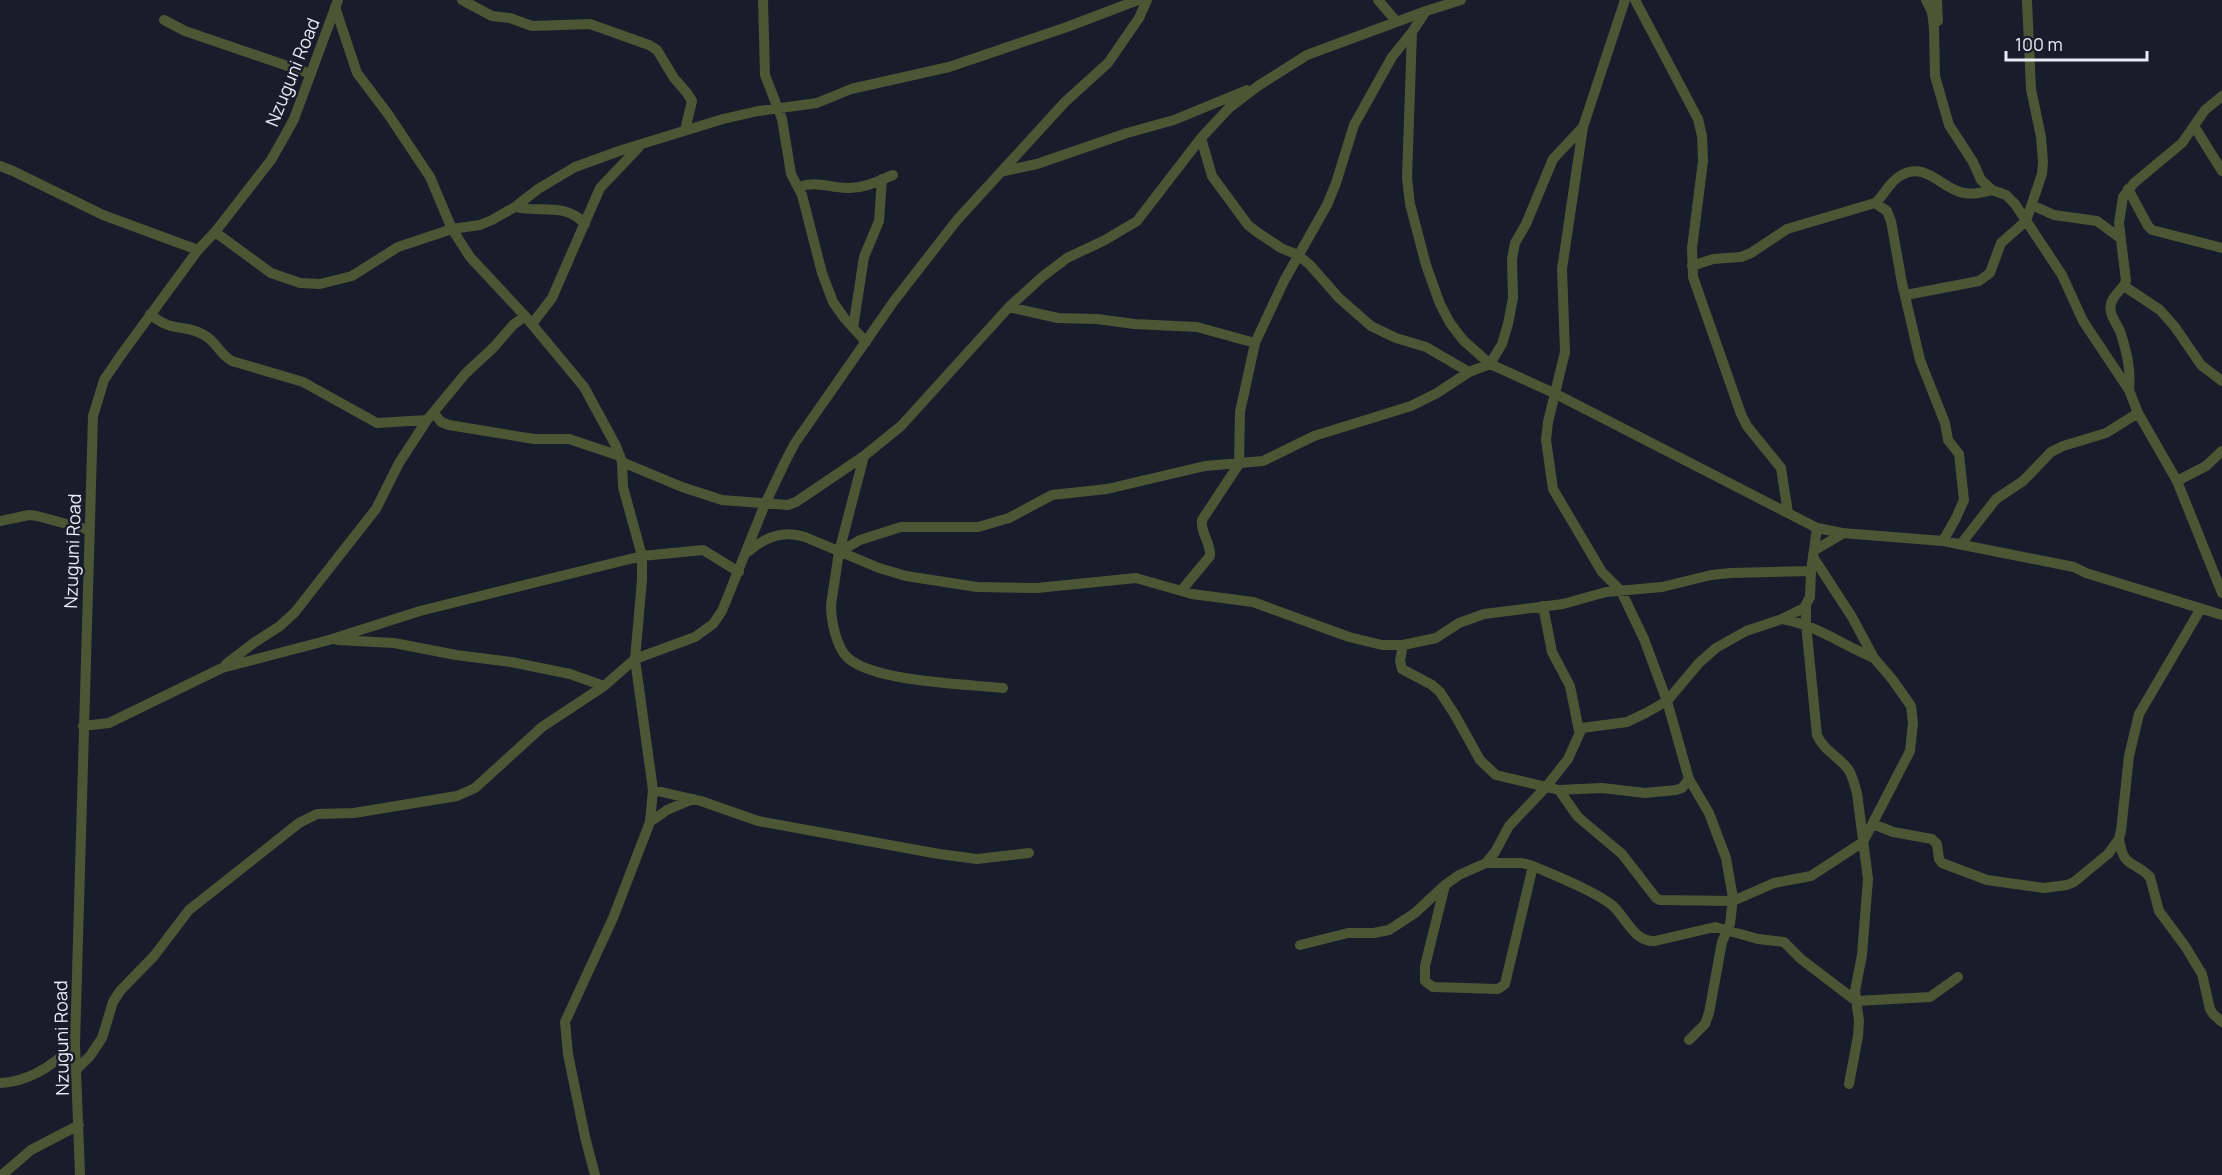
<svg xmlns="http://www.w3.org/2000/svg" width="2222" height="1175" font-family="Manrope,sans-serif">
	<rect width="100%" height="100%" fill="#171d2a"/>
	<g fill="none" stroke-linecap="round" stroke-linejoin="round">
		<path stroke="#4c5635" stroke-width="10" d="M 462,0 L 492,16 L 510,18 L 532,26 L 590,24 L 649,45 L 657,50 L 674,78 L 687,93 L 692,101 L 685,130
			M 763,0 L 765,75 L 782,119 L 791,174 L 802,195 L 822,273 L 833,302 L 845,319 L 866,342
			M 1378,0 L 1396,21
			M 1461,0 L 1426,11 L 1412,32 L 1407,178 L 1410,204 L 1426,265 L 1440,304 L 1450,323 L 1463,340 L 1490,364 L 1556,394 L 1817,528 L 1842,533 L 1943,541 L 2074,567 L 2086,573 L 2222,615
			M 1625,0 L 1583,127 L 1562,269 L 1565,352 L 1548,422 L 1546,440 L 1553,489 L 1602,572 L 1621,591 L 1644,639 L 1667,701 L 1689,779 L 1709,813 L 1726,858 L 1733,898 L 1730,924 L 1722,942 L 1709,1013 L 1705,1024 L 1689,1040
			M 1635,0 L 1698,119 L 1702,136 L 1703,161 L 1692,248 L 1693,277 L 1741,414 L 1747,426 L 1781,468 L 1788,513
			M 1926,0 L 1932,12 L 1934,28 L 1935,76 L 1949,125 L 1973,162 L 1981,180 L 1992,190 L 2006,195 L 2015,204 L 2062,275 L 2083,321 L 2129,390 L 2138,413 L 2177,481 L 2222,593
			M 1937,0 L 1938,21
			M 335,7 L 357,73 L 388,114 L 430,177 L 452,229 L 470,257 L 525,316 L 584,387 L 616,446 L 622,462 L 623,487 L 642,556 L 642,580 L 635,659 L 653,790 L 650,822 L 613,918 L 565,1022 L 568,1054 L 585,1137 L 595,1175
			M 164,20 L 185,31 L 311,74
			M 2194,126 L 2222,171
			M 1201,138 L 1212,176 L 1248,225 L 1257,232 L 1281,248 L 1298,255 L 1310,265 L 1339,298 L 1371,326 L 1396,338 L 1426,347 L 1469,372
			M 0,166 L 13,171 L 103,215 L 198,250
			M 1004,171 L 1037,164 L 1127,133 L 1174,120 L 1247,90
			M 799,187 C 816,180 829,188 847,188 C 863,189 878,181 893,175
			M 2128,189 L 2148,226 L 2152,230 L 2222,248
			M 1875,203 L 1887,211 L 1891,221 L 1902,283 L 1920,360 L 1945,423 L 1948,440 L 1959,454 L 1964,500 L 1956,518 L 1943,541
			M 2032,205 L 2054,215 L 2097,221 L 2120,238
			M 515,207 C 541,213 565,202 585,224
			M 215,232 L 271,273 L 300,283 L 320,284 L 352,276 L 398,247 L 452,229 L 480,225 L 492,220 L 515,207 L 538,189 L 575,167 L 622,150 L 723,119 L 758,111 L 817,103 L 851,89 L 949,67 L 1067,27 L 1138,0
			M 1692,266 L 1713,259 L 1741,257 L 1751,253 L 1787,229 L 1875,203 C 1885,195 1888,183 1900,176 C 1926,160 1941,189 1964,193 C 1974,195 1983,192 1992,190
			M 2124,286 L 2160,310 L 2175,327 L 2201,365 L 2222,381
			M 1906,295 L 1979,281 L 1990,273 L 2001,243 L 2026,221 L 2042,174 L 2043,162 L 2041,137 L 2031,89 L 2027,0
			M 1009,307 L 1058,318 L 1097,319 L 1134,324 L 1197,327 L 1255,343
			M 150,314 C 173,334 185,323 204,335 C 216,341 220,355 232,361 L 303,382 L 377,423 L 427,420
			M 532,324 L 552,298 L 600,188 L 639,147
			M 853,328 L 864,257 L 879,221 L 882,179
			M 2129,390 C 2131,370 2127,353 2121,334 C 2118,324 2108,315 2111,304 C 2113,294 2123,290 2126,281 L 2119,223 L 2123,197 L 2134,183 L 2182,143 L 2205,110 L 2222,96
			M 434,413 L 441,422 L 449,425 L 534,439 L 569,439 L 620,456
			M 864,456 L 839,552 L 831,605 C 831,620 836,647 848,658 C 875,682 965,684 1003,688
			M 622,462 L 682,487 L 722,500 L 788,505 L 796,502 L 864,456 L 901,426 L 1009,307 L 1042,277 L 1067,258 L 1105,240 L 1137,221 L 1201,138 L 1229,108 L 1258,86 L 1307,55 L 1426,11
			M 2177,481 L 2206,466 L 2222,451
			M 0,521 L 29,515 L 37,516 L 89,530
			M 1961,544 L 1996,499 L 2023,481 L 2051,452 L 2063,446 L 2106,433 L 2138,413
			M 1815,550 L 1842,534
			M 749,551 C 765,537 784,530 805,537 L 879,568 L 906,576 L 977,587 L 1037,588 L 1136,578 L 1192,594 L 1253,602 L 1349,637 L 1382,645 L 1403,645 L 1436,638 L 1459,623 L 1484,614 L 1563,604 L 1606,592 L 1662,587 L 1711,575 L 1731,573 L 1811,571
			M 839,552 L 860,540 L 901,527 L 978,527 L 1009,518 L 1052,495 L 1107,489 L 1205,466 L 1263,461 L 1314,436 L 1411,406 L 1437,393 L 1469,372 L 1490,364 L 1502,344 L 1508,324 L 1513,298 L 1512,259 L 1515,243 L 1526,224 L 1553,159 L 1583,127
			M 1181,591 L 1210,556 C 1211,542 1200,533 1202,520 L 1239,464 L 1240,412 L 1255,343 L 1284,281 L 1327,205 L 1336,183 L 1354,125 L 1392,57 L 1412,32
			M 1543,606 L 1552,652 L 1570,686 L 1579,731
			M 1806,606 L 1806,624 L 1817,735 C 1823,750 1838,756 1848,769 C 1853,776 1854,784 1857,793 L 1868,879 L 1862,955 L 1855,991 L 1859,1021 L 1858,1036 L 1849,1084
			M 1782,619 C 1817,625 1842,645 1874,658
			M 337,640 L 394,643 L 456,655 L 511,662 L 570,674 L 604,686
			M 1403,645 L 1400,661 L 1402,669 L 1432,685 L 1440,692 L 1455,715 L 1480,760 L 1496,775 L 1559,790 L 1602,788 L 1645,793 L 1676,790 L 1682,788 L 1689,779
			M 226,664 L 255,642 L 280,626 L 295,612 L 376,509 L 399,463 L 427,420 L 466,373 L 494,347 L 513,325 L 525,316
			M 83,726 L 109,723 L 222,668 L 329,640 L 420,611 L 642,556 L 703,550 L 739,572
			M 653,790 L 701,801 L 758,821 L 939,854 L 977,859 L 1029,853
			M 1559,790 L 1578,817 L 1622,854 L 1656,898 L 1660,900 L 1733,901 L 1774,883 L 1811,876 L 1863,842 L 1910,751 L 1913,723 L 1911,706 L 1892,679 L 1874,658 L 1852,617 L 1813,557
			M 650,822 L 667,810 L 693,799
			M 1873,824 L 1893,832 L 1932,839 L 1937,844 L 1939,859 L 1942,863 L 1987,880 L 2044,888 L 2067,885 L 2074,882 L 2108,854 L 2119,839 L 2121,831 L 2129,756 L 2139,714 L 2200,610
			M 2119,839 C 2124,870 2133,859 2150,877 L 2159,911 L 2185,946 L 2202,974 L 2210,1009 L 2213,1014 L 2222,1022
			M 1486,863 L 1522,863 L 1533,866 C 1554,875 1597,892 1613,906 C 1626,918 1634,942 1655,941 L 1715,927 L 1758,939 L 1784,942 L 1801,959 L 1856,1001 L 1930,997 L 1958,977
			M 1445,885 L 1425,966 L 1425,981 L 1433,987 L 1498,989 L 1505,984 L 1533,866
			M 1300,945 L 1348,933 L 1374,933 L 1389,930 L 1415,913 L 1445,885 L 1459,875 L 1486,863 L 1495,852 L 1509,826 L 1546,787 L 1568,759 L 1582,728 L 1627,722 L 1646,713 L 1667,701 L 1699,663 L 1716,648 L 1746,631 L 1782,619 L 1804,608 L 1810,597 L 1811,571 L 1817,528
			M 77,1069 L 90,1056 L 102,1038 L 113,1002 L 120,991 L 154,956 L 189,910 L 299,823 L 317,814 L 354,813 L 457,796 L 475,788 L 542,727 L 604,686 L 635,659 L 695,637 L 713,624 L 722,611 L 765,504 L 785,462 L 795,443 L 894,301 L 957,220 L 1065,102 L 1108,63 L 1139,18 L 1147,0
			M 0,1083 C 29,1082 55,1064 75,1044
			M 2,1175 L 31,1150 L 79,1125
			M 80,1175 L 75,1044 L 93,416 L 104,380 L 121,355 L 198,250 L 215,232 L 271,160 L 283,139 L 294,119 L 338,0"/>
	</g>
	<g text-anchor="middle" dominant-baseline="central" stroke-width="5" stroke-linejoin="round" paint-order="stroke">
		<g font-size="18" fill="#e7ecf5" stroke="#171d2a">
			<text transform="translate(292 72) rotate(-68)">Nzuguni Road</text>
			<text transform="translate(72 551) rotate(-88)">Nzuguni Road</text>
			<text transform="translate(61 1038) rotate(-91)">Nzuguni Road</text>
		</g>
	</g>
	<path d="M2006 51v9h141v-9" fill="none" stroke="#e7ecf5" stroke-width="3"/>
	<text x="2015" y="51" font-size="18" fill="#e7ecf5" stroke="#171d2a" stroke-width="4.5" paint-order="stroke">100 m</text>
</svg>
